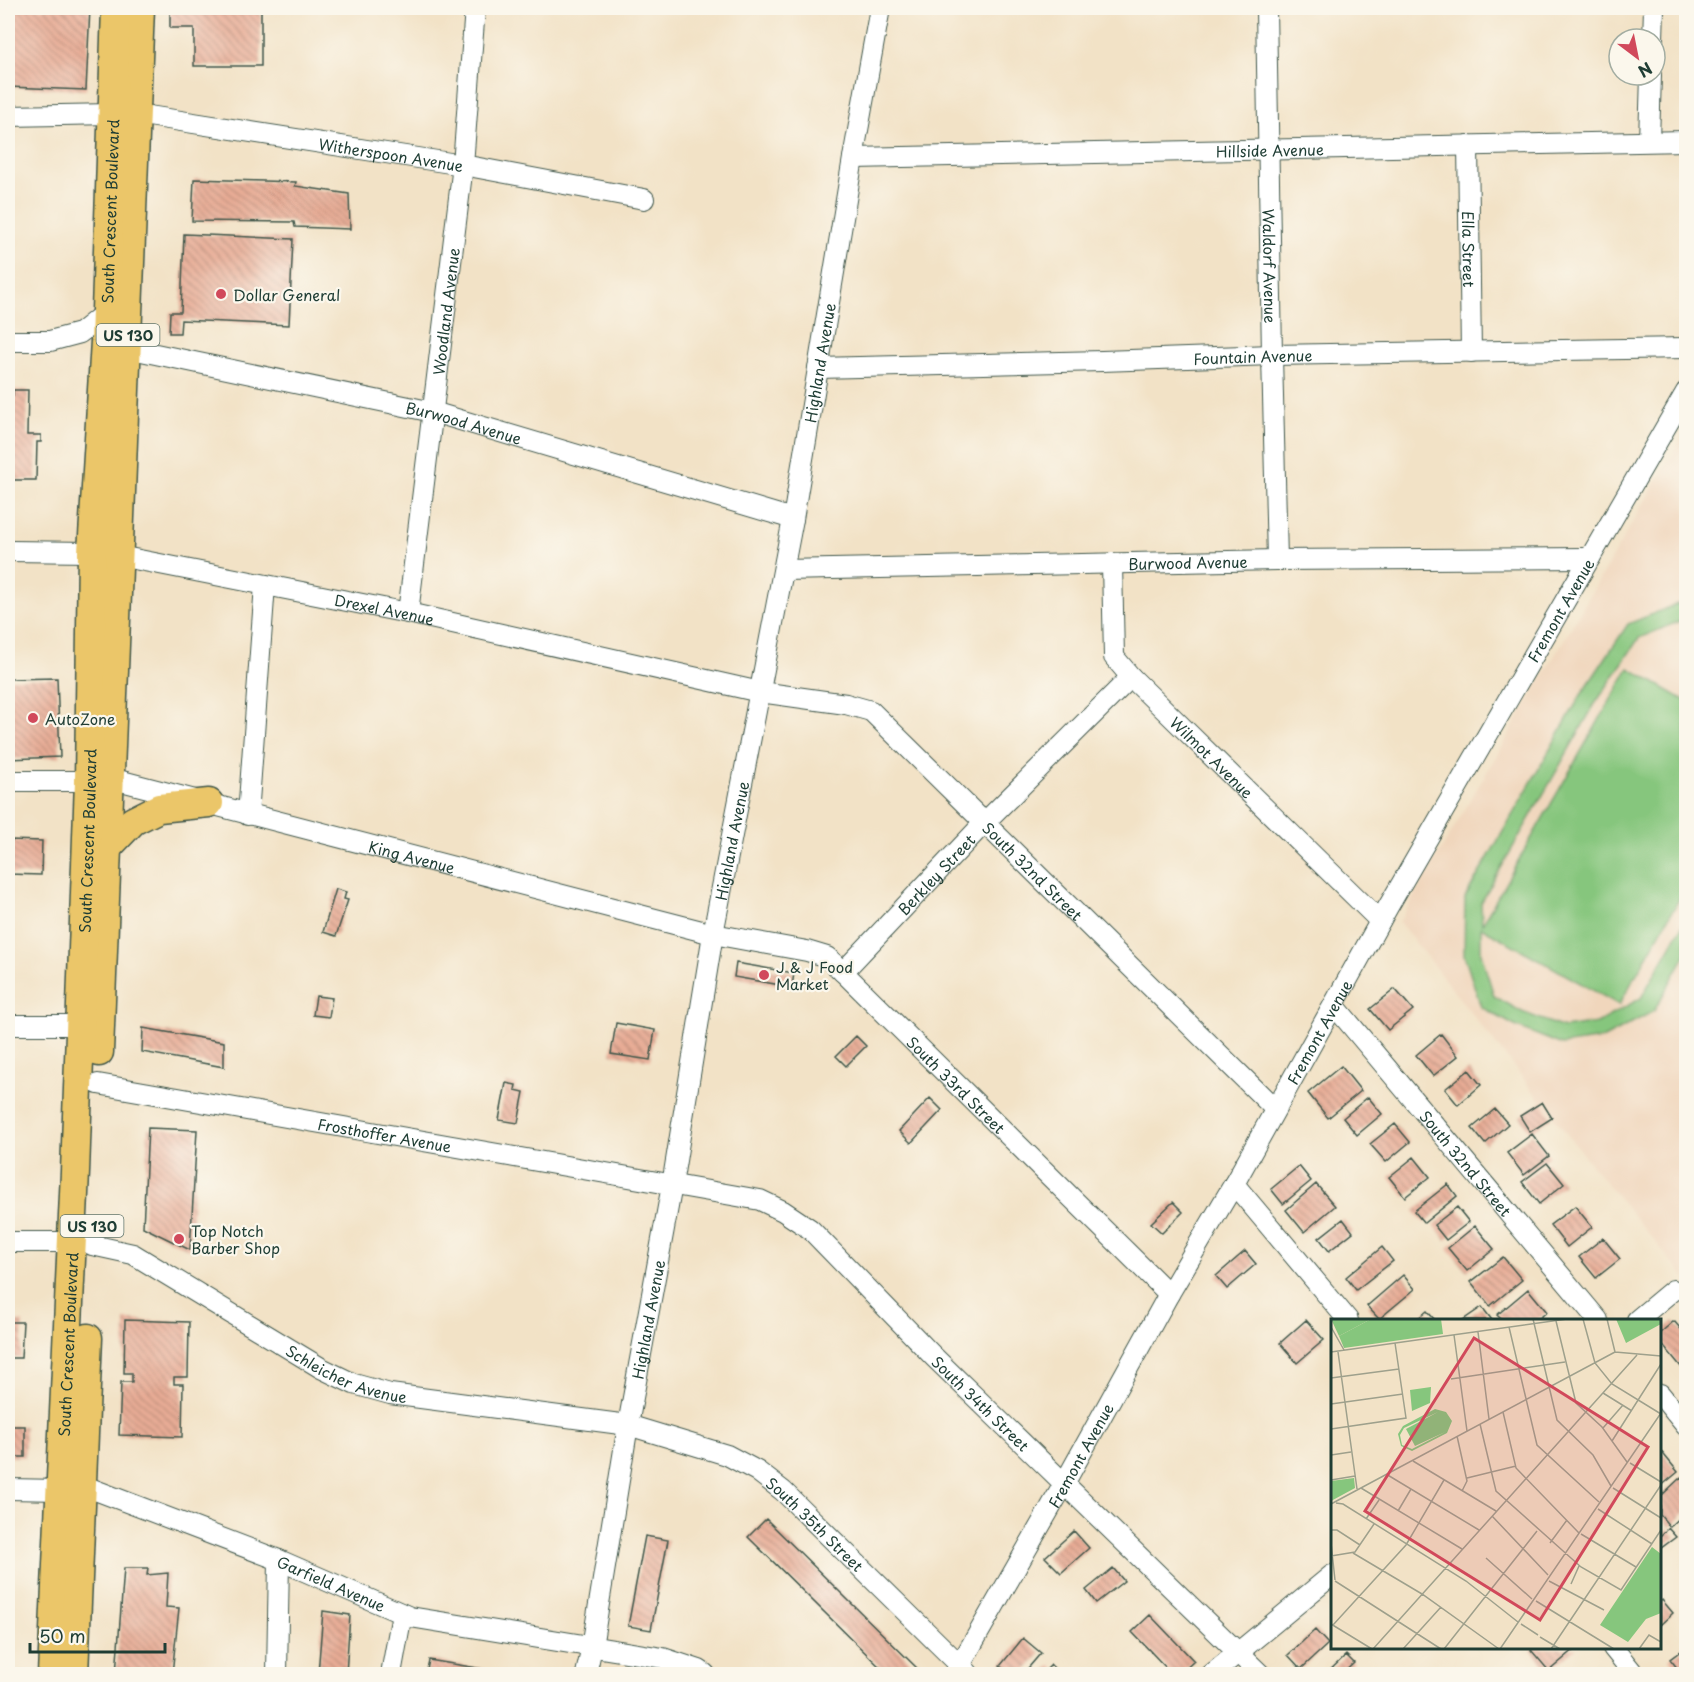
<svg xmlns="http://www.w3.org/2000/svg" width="1694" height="1682" font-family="'Playpen Sans',sans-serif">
	<defs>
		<pattern id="building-back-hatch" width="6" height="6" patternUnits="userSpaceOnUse" patternTransform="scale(1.5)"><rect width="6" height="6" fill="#e8ac95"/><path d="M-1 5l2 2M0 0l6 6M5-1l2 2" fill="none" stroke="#bb8d7a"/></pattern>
	</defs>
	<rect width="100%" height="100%" fill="#fbf7ec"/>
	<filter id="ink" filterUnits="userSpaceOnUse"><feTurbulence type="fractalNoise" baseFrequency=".0167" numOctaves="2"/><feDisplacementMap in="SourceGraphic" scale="12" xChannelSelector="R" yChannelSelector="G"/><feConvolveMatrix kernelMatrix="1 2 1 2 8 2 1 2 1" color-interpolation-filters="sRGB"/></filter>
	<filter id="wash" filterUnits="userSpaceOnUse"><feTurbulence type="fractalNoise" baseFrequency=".008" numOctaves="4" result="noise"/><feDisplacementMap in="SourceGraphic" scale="24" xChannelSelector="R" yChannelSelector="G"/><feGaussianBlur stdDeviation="1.35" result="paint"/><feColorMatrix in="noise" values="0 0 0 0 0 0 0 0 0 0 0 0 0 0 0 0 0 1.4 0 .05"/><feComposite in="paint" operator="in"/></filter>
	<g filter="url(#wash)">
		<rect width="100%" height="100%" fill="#f2e2c6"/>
		<path fill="#f0d6bc" d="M 1686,431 L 1686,1279 L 1594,1168 L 1399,922 Z"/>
		<path fill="#86c67d" stroke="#528258" stroke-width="1.5" d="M 1677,604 L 1686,605 L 1686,621 L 1680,621 L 1639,638 L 1595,704 L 1481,903 L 1482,924 L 1629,668 L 1686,701 L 1686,887 L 1619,1005 L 1481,927 L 1481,953 L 1494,996 L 1522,1012 L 1564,1028 L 1597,1023 L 1641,998 L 1686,919 L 1686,954 L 1654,1011 L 1602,1039 L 1562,1045 L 1515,1026 L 1481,1007 L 1464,955 L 1465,898 L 1581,695 L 1628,624 Z"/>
		<g id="blocks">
			<path fill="url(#building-back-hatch)" d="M 8,8 L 90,8 L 86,90 L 8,87 Z
				M 170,8 L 261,8 L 261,66 L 194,66 L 194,28 L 170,28 Z
				M 194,179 L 296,182 L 295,186 L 349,194 L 350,229 L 295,227 L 294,222 L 192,221 Z
				M 184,234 L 293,239 L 289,325 L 181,320 L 180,333 L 169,333 L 170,312 L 181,312 Z
				M 13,390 L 28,390 L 27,435 L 41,435 L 41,442 L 37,442 L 36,480 L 8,480 L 8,396 L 13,396 Z
				M 57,678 L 60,757 L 8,759 L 8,679 Z
				M 8,840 L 42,841 L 41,875 L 8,874 Z
				M 336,889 L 346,892 L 344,899 L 348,900 L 336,936 L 323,932 Z
				M 736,963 L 794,973 L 792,987 L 734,977 Z
				M 1395,989 L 1413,1010 L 1388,1030 L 1370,1009 Z
				M 316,996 L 332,998 L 329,1017 L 313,1015 Z
				M 616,1023 L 655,1030 L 650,1060 L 611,1054 Z
				M 143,1028 L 224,1042 L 224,1067 L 142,1052 Z
				M 1441,1034 L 1458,1056 L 1433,1076 L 1416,1055 Z
				M 856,1036 L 866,1046 L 846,1066 L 836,1056 Z
				M 1341,1066 L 1361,1091 L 1328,1118 L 1308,1093 Z
				M 1469,1070 L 1481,1085 L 1458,1105 L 1445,1089 Z
				M 506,1083 L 516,1085 L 515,1090 L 524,1092 L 518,1123 L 499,1120 Z
				M 1368,1097 L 1382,1114 L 1357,1135 L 1343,1118 Z
				M 930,1098 L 942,1110 L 911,1143 L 899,1131 Z
				M 1542,1102 L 1552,1118 L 1530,1132 L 1520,1116 Z
				M 1495,1109 L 1508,1124 L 1485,1144 L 1472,1128 Z
				M 1395,1124 L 1410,1142 L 1386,1162 L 1370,1144 Z
				M 148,1128 L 197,1130 L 190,1250 L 143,1227 Z
				M 1532,1134 L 1549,1156 L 1524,1175 L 1507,1153 Z
				M 1414,1157 L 1430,1177 L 1405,1197 L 1389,1177 Z
				M 1547,1163 L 1564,1184 L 1539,1204 L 1522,1182 Z
				M 1299,1166 L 1311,1181 L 1283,1204 L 1271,1189 Z
				M 1316,1184 L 1335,1206 L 1304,1232 L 1286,1210 Z
				M 1448,1184 L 1457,1196 L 1424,1223 L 1414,1211 Z
				M 1173,1202 L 1183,1212 L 1162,1233 L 1151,1223 Z
				M 1575,1206 L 1592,1227 L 1567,1247 L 1550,1225 Z
				M 1457,1207 L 1469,1222 L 1446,1240 L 1434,1225 Z
				M 1343,1219 L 1353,1232 L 1329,1251 L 1319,1238 Z
				M 1475,1226 L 1494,1249 L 1467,1271 L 1448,1248 Z
				M 1603,1238 L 1620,1259 L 1596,1278 L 1579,1257 Z
				M 1382,1247 L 1393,1261 L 1356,1290 L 1346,1277 Z
				M 1245,1251 L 1256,1264 L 1227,1289 L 1216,1276 Z
				M 1503,1257 L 1522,1280 L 1490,1306 L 1471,1282 Z
				M 1403,1275 L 1415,1289 L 1379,1319 L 1367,1306 Z
				M 1528,1289 L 1547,1312 L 1537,1320 L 1502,1320 L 1497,1315 Z
				M 1482,1307 L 1492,1320 L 1463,1320 Z
				M 1427,1311 L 1435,1320 L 1416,1320 Z
				M 125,1320 L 189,1322 L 188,1377 L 174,1377 L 174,1384 L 183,1384 L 182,1437 L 119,1435 L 121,1382 L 132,1382 L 132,1373 L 124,1373 Z
				M 1306,1320 L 1324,1340 L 1297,1363 L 1280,1343 Z
				M 1674,1321 L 1686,1335 L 1686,1373 L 1660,1341 L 1660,1333 Z
				M 8,1322 L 23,1322 L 21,1358 L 8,1358 Z
				M 8,1426 L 25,1426 L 25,1457 L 8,1457 Z
				M 1660,1450 L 1678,1472 L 1660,1487 Z
				M 1681,1477 L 1686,1483 L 1686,1512 L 1670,1527 L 1660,1515 L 1660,1497 Z
				M 766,1519 L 923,1674 L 887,1674 L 748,1537 Z
				M 1668,1528 L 1676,1537 L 1661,1548 L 1660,1546 L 1660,1536 Z
				M 1074,1531 L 1089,1548 L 1061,1573 L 1045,1557 Z
				M 645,1536 L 668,1540 L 651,1630 L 628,1626 Z
				M 124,1568 L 148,1568 L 147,1575 L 168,1573 L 166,1607 L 179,1608 L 172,1674 L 116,1674 Z
				M 1113,1568 L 1124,1581 L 1096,1603 L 1086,1590 Z
				M 1662,1600 L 1673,1613 L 1660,1625 L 1660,1602 Z
				M 323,1611 L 350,1615 L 346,1674 L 318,1674 Z
				M 1150,1615 L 1194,1661 L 1180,1674 L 1172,1674 L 1132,1632 Z
				M 1315,1630 L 1328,1644 L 1301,1669 L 1288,1655 Z
				M 1023,1638 L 1041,1653 L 1023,1674 L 1011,1674 L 1000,1666 Z
				M 1686,1647 L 1686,1674 L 1682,1674 L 1670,1659 Z
				M 1534,1648 L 1576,1648 L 1549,1671 L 1531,1650 Z
				M 1346,1655 L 1354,1663 L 1342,1674 L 1326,1674 Z
				M 429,1660 L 507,1673 L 507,1674 L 426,1674 Z
				M 1051,1665 L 1060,1674 L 1042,1674 Z"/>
		</g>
	</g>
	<g filter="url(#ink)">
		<use href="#blocks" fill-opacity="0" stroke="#3f564a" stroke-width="1.5"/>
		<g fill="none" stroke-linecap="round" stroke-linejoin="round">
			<g stroke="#3f564a" stroke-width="22">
				<g id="minor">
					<path id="s1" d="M 1266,8 L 1272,355 L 1277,560"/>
					<path d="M 1653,39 L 1654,8"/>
					<path id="s2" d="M 136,114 L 463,165 L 644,199"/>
					<path d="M 8,116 L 113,114"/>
					<path d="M 1649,141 L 1651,75"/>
					<path id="s3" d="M 1468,145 L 1471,352"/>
					<path id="s4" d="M 853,158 L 1686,141"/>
					<path d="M 8,341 L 50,341 L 80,333 L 106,312"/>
					<path id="s5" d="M 127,348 L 433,412 L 793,519"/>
					<path id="s6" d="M 818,368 L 1102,361 L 1272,355 L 1686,348"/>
					<path id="s7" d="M 8,551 L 92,552 L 119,556 L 408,613 L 760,692 L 846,704 L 871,711 L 1275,1109"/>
					<path id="s8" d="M 1112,563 L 1114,657 L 1131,677 L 1380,921"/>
					<path id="s9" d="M 784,570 L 1277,560 L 1590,558"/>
					<path id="s10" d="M 408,613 L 463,165 L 475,8"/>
					<path id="s11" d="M 110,778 L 713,934 L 807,951 L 827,957 L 843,972 L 1169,1294"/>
					<path d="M 8,781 L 89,781"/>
					<path d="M 248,815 L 265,585"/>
					<path id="s12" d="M 843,972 L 984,823 L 1131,677"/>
					<path id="s13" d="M 1334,1005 L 1598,1320"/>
					<path d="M 8,1025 L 81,1025"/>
					<path id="s14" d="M 98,1084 L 760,1200 L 783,1211 L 810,1229 L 934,1357 L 1260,1674"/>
					<path d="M 1234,1184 L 1348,1320"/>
					<path d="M 8,1242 L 72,1242"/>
					<path id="s15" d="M 92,1245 L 133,1254 L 321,1368 L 354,1384 L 390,1394 L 628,1425 L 727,1455 L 757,1471 L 783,1491 L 968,1673"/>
					<path d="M 1637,1320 L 1673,1290"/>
					<path d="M 1660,1394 L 1686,1426"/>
					<path id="s16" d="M 82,1485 L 279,1560 L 410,1617 L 663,1658 L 699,1670 L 705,1674"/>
					<path d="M 8,1489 L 61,1490"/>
					<path d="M 1613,1648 L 1634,1674"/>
					<path d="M 277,1674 L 279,1560"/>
					<path d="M 391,1674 L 402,1614"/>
					<path id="s17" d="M 586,1674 L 592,1647 L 628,1425 L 672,1185 L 713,934 L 793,519 L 853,158 L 880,8"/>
					<path id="s18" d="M 955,1674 L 1064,1484 L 1169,1294 L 1234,1184 L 1388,907 L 1686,392"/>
					<path d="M 1212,1674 L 1332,1575"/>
				</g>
			</g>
			<g stroke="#3f564a" stroke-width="31">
				<g id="highway">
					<path d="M 108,847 L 133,821 L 159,808 L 209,803"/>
					<path d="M 99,1052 L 140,8"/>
					<path id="s19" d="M 52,1674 L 75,1172 L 89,781 L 92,552 L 105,341 L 116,8"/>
					<path d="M 74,1674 L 88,1338"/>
				</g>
			</g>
			<use href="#minor" stroke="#fff" stroke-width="20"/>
			<use href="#highway" stroke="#ebc669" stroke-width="28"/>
		</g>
	</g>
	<g fill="#d1495b" stroke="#fbf7ec" stroke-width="2">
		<circle cx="221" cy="294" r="6"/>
		<circle cx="33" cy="718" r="6"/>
		<circle cx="764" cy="975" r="6"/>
		<circle cx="179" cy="1239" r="6"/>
	</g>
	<g text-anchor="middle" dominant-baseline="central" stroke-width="4.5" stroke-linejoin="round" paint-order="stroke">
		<g fill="#fbf7ec" stroke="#61756b" stroke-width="1.5">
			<rect x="96.5" y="324" width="63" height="22" rx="4.5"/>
			<rect x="60.5" y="1215" width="63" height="22" rx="4.5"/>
		</g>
		<g font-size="14" font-weight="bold" fill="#1f3d34">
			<text x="128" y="335">US 130</text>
			<text x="92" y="1226">US 130</text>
		</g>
		<g font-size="15" fill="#1f3d34" stroke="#fbf7ec">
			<text stroke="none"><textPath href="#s4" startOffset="417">Hillside Avenue</textPath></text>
			<text stroke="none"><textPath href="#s2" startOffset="258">Witherspoon Avenue</textPath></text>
			<text stroke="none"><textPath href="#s19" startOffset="1464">South Crescent Boulevard</textPath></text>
			<text stroke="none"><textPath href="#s3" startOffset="104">Ella Street</textPath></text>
			<text stroke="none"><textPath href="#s1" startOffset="258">Waldorf Avenue</textPath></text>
			<text stroke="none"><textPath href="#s10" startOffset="304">Woodland Avenue</textPath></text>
			<text stroke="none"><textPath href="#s6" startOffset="435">Fountain Avenue</textPath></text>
			<text stroke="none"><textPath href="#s17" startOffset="1332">Highland Avenue</textPath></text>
			<text stroke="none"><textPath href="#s5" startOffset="345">Burwood Avenue</textPath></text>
			<text stroke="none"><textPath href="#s9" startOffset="404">Burwood Avenue</textPath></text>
			<text stroke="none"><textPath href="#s7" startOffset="382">Drexel Avenue</textPath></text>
			<text stroke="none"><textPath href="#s18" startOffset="1224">Fremont Avenue</textPath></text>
			<text stroke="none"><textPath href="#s8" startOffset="234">Wilmot Avenue</textPath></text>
			<text stroke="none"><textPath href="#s19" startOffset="834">South Crescent Boulevard</textPath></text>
			<text stroke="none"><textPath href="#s17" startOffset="846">Highland Avenue</textPath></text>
			<text stroke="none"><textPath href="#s11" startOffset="312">King Avenue</textPath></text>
			<text stroke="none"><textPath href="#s7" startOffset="1107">South 32nd Street</textPath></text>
			<text stroke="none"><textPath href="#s12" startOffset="135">Berkley Street</textPath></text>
			<text stroke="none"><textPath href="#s18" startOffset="738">Fremont Avenue</textPath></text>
			<text stroke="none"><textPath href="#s11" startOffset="921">South 33rd Street</textPath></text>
			<text stroke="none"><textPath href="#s14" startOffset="291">Frosthoffer Avenue</textPath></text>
			<text stroke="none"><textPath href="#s13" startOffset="206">South 32nd Street</textPath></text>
			<text stroke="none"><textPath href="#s17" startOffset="360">Highland Avenue</textPath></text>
			<text stroke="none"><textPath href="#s19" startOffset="330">South Crescent Boulevard</textPath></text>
			<text stroke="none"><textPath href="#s15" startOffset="288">Schleicher Avenue</textPath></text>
			<text stroke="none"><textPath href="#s14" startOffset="974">South 34th Street</textPath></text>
			<text stroke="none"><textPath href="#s18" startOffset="252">Fremont Avenue</textPath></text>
			<text stroke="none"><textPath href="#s15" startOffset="792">South 35th Street</textPath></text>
			<text stroke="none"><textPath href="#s16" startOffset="268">Garfield Avenue</textPath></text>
		</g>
		<g font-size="15" fill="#1f3d34" stroke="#fbf7ec" text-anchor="start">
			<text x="233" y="294">Dollar General</text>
			<text x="45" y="718">AutoZone</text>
			<text x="776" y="966">J &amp; J Food<tspan x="776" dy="17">Market</tspan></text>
			<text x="191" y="1230">Top Notch<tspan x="191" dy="17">Barber Shop</tspan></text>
		</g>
	</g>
	<g transform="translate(1331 1319)">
		<rect width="330" height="330" fill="#f2e2c6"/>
		<path d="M 0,0 L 40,0 L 8,17 Z" fill="#86c67d"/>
		<path d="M 40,0 L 110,0 L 112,15 L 13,29 L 8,17 ZM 285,0 L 330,0 L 330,5 L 295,24 ZM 100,68 L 99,84 L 81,92 L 79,71 ZM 104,90 L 115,93 L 121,102 L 116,114 L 81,132 L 70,127 L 67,115 L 72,107 ZM 107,93 L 75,110 L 84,127 L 114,113 L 81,130 L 71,126 L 69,116 L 73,109 ZM 23,159 L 24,169 L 0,182 L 0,162 ZM 321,228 L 330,235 L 330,294 L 315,300 L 297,323 L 269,306 Z" fill="#86c67d" fill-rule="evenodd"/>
		<path fill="none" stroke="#9ea08c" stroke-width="1.5" d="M 202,0 L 226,101 L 262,136 L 280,167M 252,0 L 264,44 L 281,65 L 330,95M 276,0 L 284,33M 225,2 L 245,84 L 271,108 L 296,143M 0,8 L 13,31M 178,8 L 206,126 L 268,183M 147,13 L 158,100M 123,16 L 136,112M 0,33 L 236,0M 7,33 L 26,170M 284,33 L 330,37M 0,59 L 68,50M 120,60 L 234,43M 272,74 L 301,92M 0,85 L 72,75M 172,93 L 185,149 L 248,214M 149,105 L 165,172 L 250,248 L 290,271 L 330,211M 272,109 L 292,86M 0,110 L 75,99 L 64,24M 126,117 L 136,162 L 131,172M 281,122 L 330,45M 0,136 L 20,133M 82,142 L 165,192M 299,144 L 330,163M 55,155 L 148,211M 136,159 L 185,147M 0,161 L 24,157M 30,169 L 131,230M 282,169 L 330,199M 5,184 L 12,185 L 135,262 L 187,303M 0,185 L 284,33M 267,190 L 321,225M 67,192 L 80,170M 161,197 L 217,256M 35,200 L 48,181M 0,211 L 6,211 L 29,226M 250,215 L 305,248M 0,224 L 4,261M 219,224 L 236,201M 22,234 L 91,275 L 168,330M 0,237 L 24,233 L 43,205M 155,239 L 201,280M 4,262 L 110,330M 218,262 L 273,291M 240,265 L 248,247M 205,282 L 283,330M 0,305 L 41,330M 190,305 L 207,316M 2,306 L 75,226 L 113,161M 209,318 L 229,330M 42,330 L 306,36M 72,330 L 110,288M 113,330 L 206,212M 169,330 L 330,94M 220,330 L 330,166M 308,330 L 318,316 L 330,323"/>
		<path fill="#d1495b" fill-opacity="0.15" stroke="#d1495b" stroke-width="3" d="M 143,19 L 317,128 L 209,301 L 34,192 Z"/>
		<rect width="330" height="330" fill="none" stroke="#1f3d34" stroke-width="3"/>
	</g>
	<rect width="1694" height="1682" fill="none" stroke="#fbf7ec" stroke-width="30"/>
	<g transform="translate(1637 57) rotate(148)"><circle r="28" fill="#fbf7ec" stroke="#a3ada2" stroke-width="1.5"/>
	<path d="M0-4.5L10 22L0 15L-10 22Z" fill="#d1495b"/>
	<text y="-9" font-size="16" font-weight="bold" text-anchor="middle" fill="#1f3d34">N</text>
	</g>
	<path d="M30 1643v9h135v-9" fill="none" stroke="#1f3d34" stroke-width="3"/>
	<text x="39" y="1643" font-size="18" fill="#1f3d34" stroke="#fbf7ec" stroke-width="4.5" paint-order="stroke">50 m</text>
</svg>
